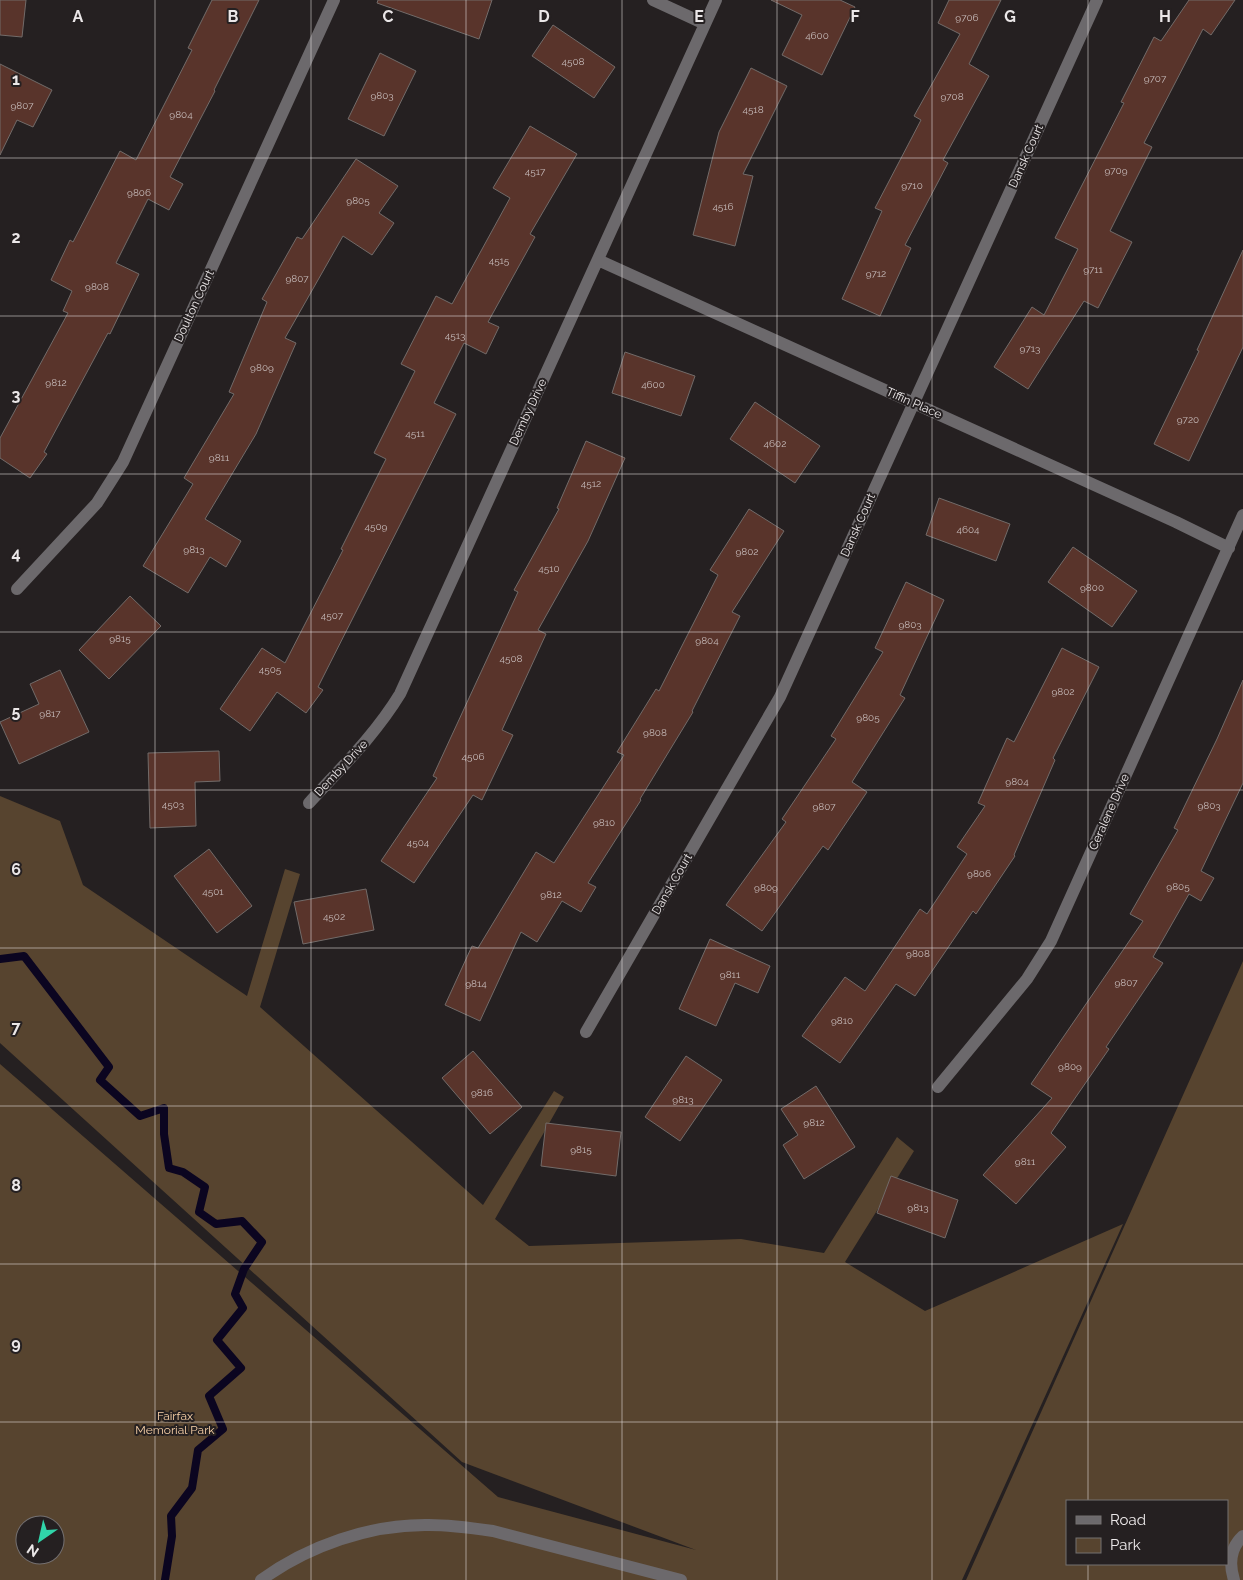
<svg xmlns="http://www.w3.org/2000/svg" width="1243" height="1580" font-family="Raleway,sans-serif">
	<rect width="100%" height="100%" fill="#252021"/>
	<path fill="#57442f" fill-rule="evenodd" d="M 0,796 L 60,821 L 83,885 L 247,996 L 285,869 L 300,874 L 260,1007 L 483,1205 L 554,1091 L 564,1097 L 495,1219 L 529,1246 L 741,1239 L 824,1253 L 897,1137 L 914,1151 L 845,1262 L 925,1311 L 1123,1224 L 962,1580 L 0,1580 L 0,1064 L 498,1497 L 696,1550 L 462,1462 L 0,1043 ZM 25,1525 L 55,1525 L 55,1555 L 25,1555 Z
		M 1243,961 L 1243,1580 L 966,1580 ZM 1067,1501 L 1227,1501 L 1227,1564 L 1067,1564 Z"/>
	<g fill="none" stroke-linecap="round" stroke-linejoin="round">
		<path stroke="#0b0520" stroke-width="8" d="M 0,959 L 24,956 L 109,1067 L 100,1080 L 140,1116 L 164,1108 L 164,1134 L 169,1168 L 183,1172 L 205,1187 L 199,1212 L 216,1224 L 242,1221 L 262,1242 L 244,1269 L 235,1294 L 243,1308 L 217,1340 L 241,1368 L 209,1396 L 223,1429 L 198,1450 L 192,1488 L 171,1516 L 172,1536 L 165,1580"/>
	</g>
	<path fill="#59342b" stroke="#726b69" d="M 0,0 L 26,0 L 22,37 L 0,35 Z
		M 212,0 L 259,0 L 214,90 L 215,91 L 170,177 L 183,184 L 169,210 L 148,199 L 116,263 L 139,274 L 110,334 L 108,333 L 44,452 L 47,454 L 30,478 L 0,458 L 0,438 L 68,313 L 63,311 L 72,291 L 51,280 L 70,240 L 73,242 L 120,151 L 136,160 L 192,50 L 188,48 Z
		M 378,0 L 492,0 L 479,39 L 377,3 Z
		M 771,0 L 840,0 L 855,7 L 822,75 L 782,55 L 802,15 Z
		M 949,0 L 1001,0 L 969,64 L 989,76 L 943,160 L 948,163 L 905,245 L 911,248 L 880,316 L 842,299 L 882,211 L 875,208 L 921,120 L 914,116 L 960,34 L 938,23 Z
		M 1189,0 L 1235,0 L 1211,35 L 1203,29 L 1144,143 L 1152,147 L 1110,231 L 1132,242 L 1098,308 L 1084,301 L 1028,389 L 994,367 L 1032,307 L 1044,315 L 1078,249 L 1055,238 L 1124,103 L 1121,102 L 1154,37 L 1161,41 Z
		M 553,25 L 615,67 L 594,98 L 532,56 Z
		M 380,53 L 416,71 L 384,136 L 348,119 Z
		M 0,64 L 52,90 L 33,127 L 17,120 L 0,155 Z
		M 751,68 L 787,86 L 743,174 L 753,176 L 735,246 L 693,235 L 719,132 Z
		M 530,126 L 577,154 L 530,234 L 535,237 L 488,322 L 499,327 L 486,354 L 464,343 L 434,403 L 456,414 L 318,687 L 323,690 L 306,713 L 277,692 L 250,731 L 220,709 L 262,648 L 285,663 L 343,550 L 341,549 L 386,459 L 374,453 L 415,371 L 401,364 L 436,296 L 452,304 L 510,198 L 493,188 Z
		M 356,159 L 398,186 L 379,213 L 394,223 L 372,255 L 343,236 L 285,338 L 296,343 L 256,434 L 205,519 L 241,541 L 226,567 L 210,557 L 188,593 L 143,566 L 193,484 L 184,478 L 234,394 L 229,392 L 267,302 L 262,299 L 297,237 L 302,239 Z
		M 1243,250 L 1243,347 L 1189,461 L 1154,444 L 1199,351 L 1197,350 Z
		M 625,352 L 695,376 L 681,416 L 612,393 Z
		M 755,402 L 820,446 L 795,483 L 730,439 Z
		M 586,441 L 625,458 L 588,541 L 538,630 L 546,634 L 502,730 L 513,735 L 482,800 L 473,795 L 414,883 L 381,861 L 437,778 L 433,776 L 518,592 L 514,590 L 559,509 L 557,508 Z
		M 939,498 L 1010,524 L 996,561 L 926,535 Z
		M 749,509 L 784,531 L 732,612 L 740,616 L 692,711 L 693,712 L 640,799 L 641,800 L 588,883 L 596,887 L 581,912 L 562,901 L 537,942 L 521,932 L 480,1021 L 445,1005 L 472,946 L 478,948 L 536,852 L 554,863 L 624,755 L 617,752 L 656,689 L 659,691 L 718,575 L 710,570 Z
		M 1073,547 L 1137,591 L 1112,627 L 1048,582 Z
		M 906,582 L 944,600 L 900,695 L 905,698 L 852,782 L 867,792 L 828,850 L 823,846 L 762,931 L 726,905 L 786,822 L 782,819 L 836,739 L 831,736 L 883,652 L 875,648 Z
		M 130,596 L 161,626 L 109,679 L 79,650 Z
		M 1062,648 L 1099,667 L 1053,758 L 1055,760 L 1014,855 L 1015,856 L 976,914 L 973,911 L 915,996 L 896,984 L 840,1063 L 802,1036 L 845,977 L 865,991 L 920,909 L 927,914 L 967,854 L 957,847 L 985,806 L 978,803 L 1007,738 L 1014,742 Z
		M 60,670 L 89,732 L 19,764 L 0,722 L 39,704 L 30,684 Z
		M 1243,680 L 1243,783 L 1201,871 L 1214,878 L 1201,901 L 1189,894 L 1153,957 L 1163,963 L 1106,1047 L 1109,1049 L 1051,1133 L 1066,1147 L 1016,1204 L 983,1175 L 1052,1098 L 1031,1084 L 1143,921 L 1130,914 L 1178,830 L 1174,828 L 1217,739 Z
		M 219,751 L 220,781 L 195,782 L 196,826 L 150,828 L 148,753 Z
		M 209,849 L 252,906 L 217,933 L 174,876 Z
		M 366,889 L 374,930 L 303,944 L 294,902 Z
		M 710,939 L 770,966 L 758,993 L 735,983 L 716,1026 L 679,1009 Z
		M 473,1051 L 522,1107 L 490,1134 L 442,1078 Z
		M 686,1056 L 722,1080 L 680,1141 L 645,1117 Z
		M 816,1086 L 855,1147 L 804,1179 L 783,1145 L 798,1135 L 781,1109 Z
		M 546,1123 L 621,1132 L 616,1176 L 541,1166 Z
		M 891,1176 L 958,1200 L 945,1238 L 877,1213 Z"/>
	<g fill="none" stroke-linecap="round" stroke-linejoin="round">
		<path stroke="#6c696c" stroke-width="12" d="M 653,0 L 705,24
			M 598,260 L 1176,522 L 1229,548
			M 17,589 L 97,503 L 123,462 L 334,0
			M 309,803 C 341,768 375,735 400,694 L 716,0
			M 586,1032 L 780,697 L 1097,0
			M 938,1087 L 1027,979 L 1051,941 L 1243,515
			M 261,1580 C 308,1546 370,1524 429,1525 C 450,1525 472,1528 493,1531 L 681,1580
			M 1234,1580 C 1229,1564 1230,1548 1243,1536"/>
	</g>
	<path fill="none" stroke="#ebe7e8" stroke-width="1" stroke-opacity="0.55" d="M 155,0 L 155,1580M 311,0 L 311,1580M 466,0 L 466,1580M 622,0 L 622,1580M 777,0 L 777,1580M 932,0 L 932,1580M 1088,0 L 1088,1501M 0,158 L 1243,158M 0,316 L 1243,316M 0,474 L 1243,474M 0,632 L 1243,632M 0,790 L 1243,790M 0,948 L 1243,948M 0,1106 L 1243,1106M 0,1264 L 1243,1264M 0,1422 L 1243,1422M 1088,1564 L 1088,1580"/>
	<g text-anchor="middle" dominant-baseline="central" stroke-width="4" stroke-linejoin="round" paint-order="stroke">
		<g font-size="10" fill="#c6bab9">
			<text x="967" y="17">9706</text>
			<text x="817" y="35">4600</text>
			<text x="573" y="61">4508</text>
			<text x="1155" y="78">9707</text>
			<text x="382" y="95">9803</text>
			<text x="952" y="96">9708</text>
			<text x="22" y="105">9807</text>
			<text x="753" y="109">4518</text>
			<text x="181" y="114">9804</text>
			<text x="1116" y="170">9709</text>
			<text x="535" y="171">4517</text>
			<text x="912" y="185">9710</text>
			<text x="139" y="192">9806</text>
			<text x="358" y="200">9805</text>
			<text x="723" y="206">4516</text>
			<text x="499" y="260">4515</text>
			<text x="1093" y="269">9711</text>
			<text x="876" y="273">9712</text>
			<text x="297" y="278">9807</text>
			<text x="97" y="286">9808</text>
			<text x="455" y="335">4513</text>
			<text x="1030" y="348">9713</text>
			<text x="262" y="367">9809</text>
			<text x="56" y="382">9812</text>
			<text x="653" y="384">4600</text>
			<text x="1188" y="419">9720</text>
			<text x="415" y="433">4511</text>
			<text x="775" y="443">4602</text>
			<text x="219" y="457">9811</text>
			<text x="591" y="483">4512</text>
			<text x="376" y="526">4509</text>
			<text x="968" y="529">4604</text>
			<text x="194" y="549">9813</text>
			<text x="747" y="551">9802</text>
			<text x="549" y="568">4510</text>
			<text x="1092" y="587">9800</text>
			<text x="332" y="615">4507</text>
			<text x="910" y="624">9803</text>
			<text x="120" y="638">9815</text>
			<text x="707" y="640">9804</text>
			<text x="511" y="658">4508</text>
			<text x="270" y="669">4505</text>
			<text x="1063" y="691">9802</text>
			<text x="50" y="713">9817</text>
			<text x="868" y="717">9805</text>
			<text x="655" y="732">9808</text>
			<text x="473" y="756">4506</text>
			<text x="1017" y="781">9804</text>
			<text x="173" y="804">4503</text>
			<text x="1209" y="805">9803</text>
			<text x="824" y="806">9807</text>
			<text x="604" y="822">9810</text>
			<text x="418" y="842">4504</text>
			<text x="979" y="873">9806</text>
			<text x="1178" y="886">9805</text>
			<text x="766" y="887">9809</text>
			<text x="213" y="891">4501</text>
			<text x="551" y="894">9812</text>
			<text x="334" y="916">4502</text>
			<text x="918" y="953">9808</text>
			<text x="730" y="974">9811</text>
			<text x="1126" y="982">9807</text>
			<text x="476" y="983">9814</text>
			<text x="842" y="1020">9810</text>
			<text x="1070" y="1066">9809</text>
			<text x="482" y="1092">9816</text>
			<text x="683" y="1099">9813</text>
			<text x="814" y="1122">9812</text>
			<text x="581" y="1149">9815</text>
			<text x="1025" y="1161">9811</text>
			<text x="918" y="1207">9813</text>
		</g>
		<g font-size="12" fill="#ebe7e8" stroke="#252021">
			<text transform="translate(1026 156) rotate(-66)">Dansk Court</text>
			<text transform="translate(194 306) rotate(-65)">Doulton Court</text>
			<text transform="translate(914 403) rotate(24)">Tiffin Place</text>
			<text transform="translate(528 412) rotate(-65)">Demby Drive</text>
			<text transform="translate(858 525) rotate(-66)">Dansk Court</text>
			<text transform="translate(341 768) rotate(-47)">Demby Drive</text>
			<text transform="translate(1109 812) rotate(-66)">Ceralene Drive</text>
			<text transform="translate(672 884) rotate(-60)">Dansk Court</text>
		</g>
		<g font-size="12" fill="#f8d1a8" stroke="#252021">
			<text x="175" y="1416">Fairfax<tspan x="175" dy="14">Memorial Park</tspan></text>
		</g>
	</g>
	<g font-size="16" text-anchor="middle" font-weight="bold" fill="#ebe7e8" stroke="#252021" stroke-width="4" stroke-linejoin="round" paint-order="stroke">
		<text x="78" y="22">A</text>
		<text x="233" y="22">B</text>
		<text x="388" y="22">C</text>
		<text x="544" y="22">D</text>
		<text x="699" y="22">E</text>
		<text x="855" y="22">F</text>
		<text x="1010" y="22">G</text>
		<text x="1165" y="22">H</text>
		<text x="16" y="85">1</text>
		<text x="16" y="243">2</text>
		<text x="16" y="401">3</text>
		<text x="16" y="559">4</text>
		<text x="16" y="717">5</text>
		<text x="16" y="875">6</text>
		<text x="16" y="1033">7</text>
		<text x="16" y="1191">8</text>
		<text x="16" y="1349">9</text>
	</g>
	<rect x="1066" y="1500" width="162" height="65" fill="#252021" stroke="#747071"/>
	<rect x="1076" y="1516" width="25" height="8" fill="#6c696c" stroke="#747071"/>
	<text x="1110" y="1525" font-size="15" fill="#ebe7e8">Road</text>
	<rect x="1076" y="1538" width="25" height="15" fill="#57442f" stroke="#747071"/>
	<text x="1110" y="1550" font-size="15" fill="#ebe7e8">Park</text>
	<g transform="translate(40 1540) rotate(214)"><circle r="24" fill="#252021" stroke="#747071"/>
	<path d="M0-4L9 19L0 12L-9 19Z" fill="#30d4a9"/>
	<text y="-8" font-size="14" font-weight="bold" text-anchor="middle" fill="#ebe7e8">N</text>
	</g>
</svg>
